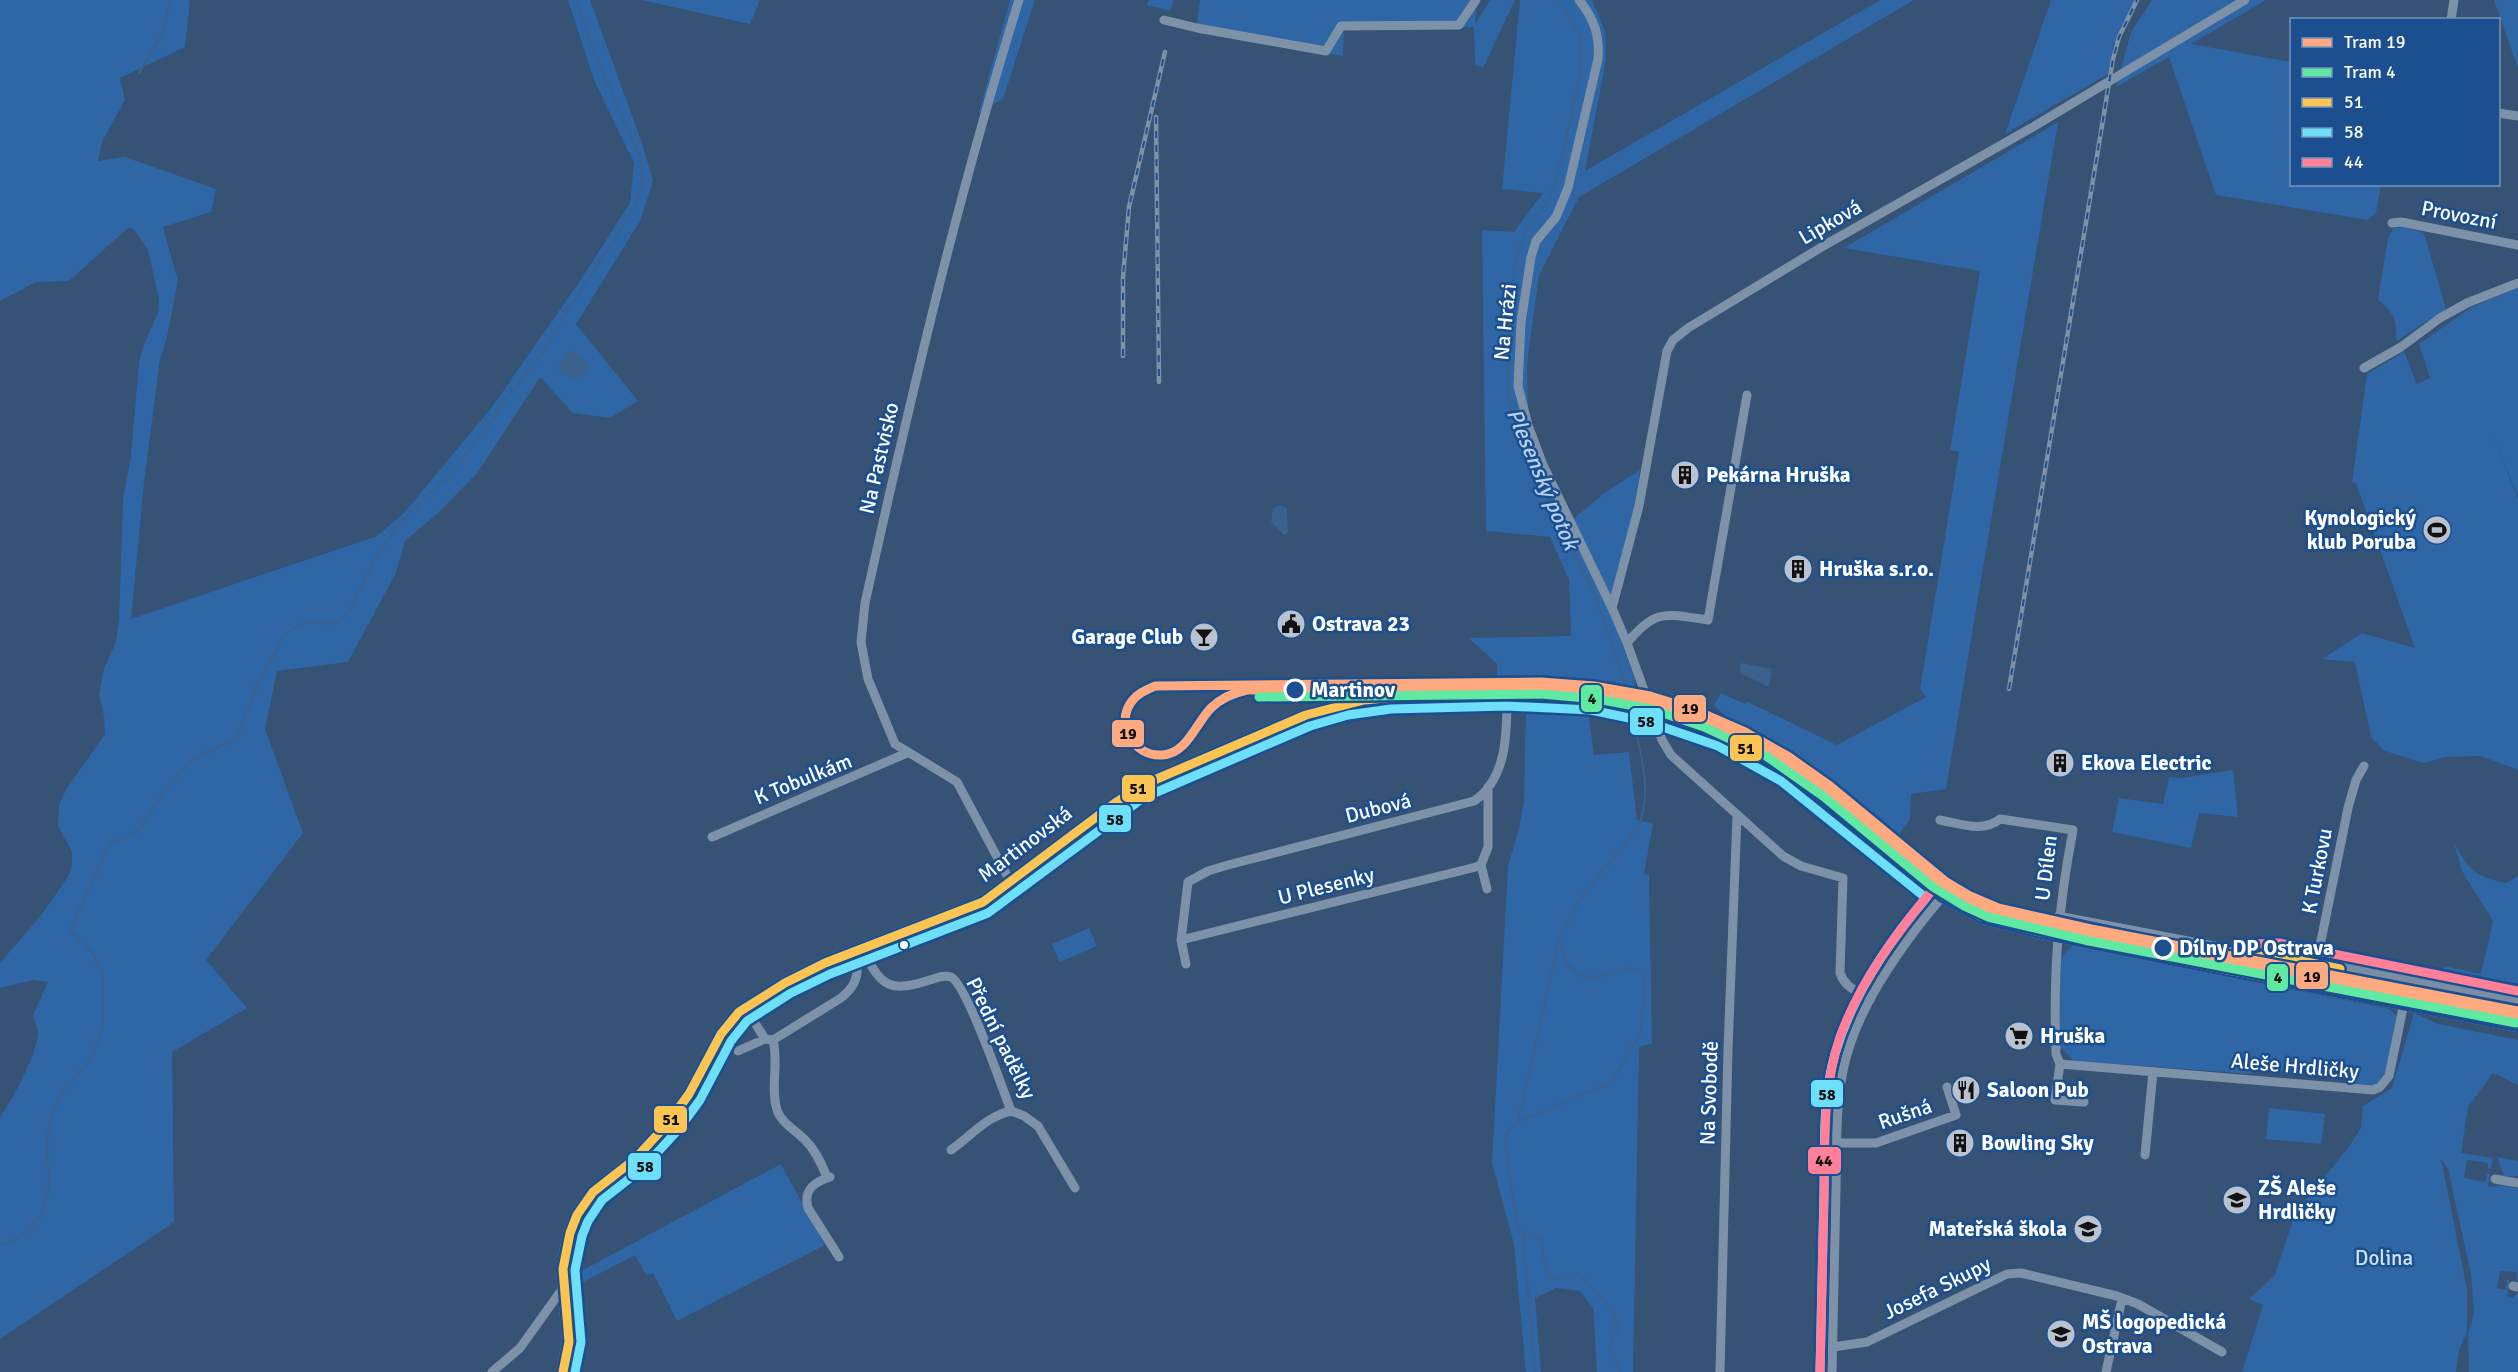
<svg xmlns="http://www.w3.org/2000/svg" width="2518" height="1372" font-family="Signika,sans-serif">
	<rect width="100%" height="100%" fill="#365274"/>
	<path fill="#2f66a5" d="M 0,0 L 190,0 L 185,47 L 120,78 L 125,100 L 102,142 L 98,161 L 125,157 L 216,189 L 211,212 L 163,227 L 178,281 L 167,337 L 160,360 L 144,483 L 131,619 L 377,536 L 405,512 L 492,407 L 580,281 L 630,203 L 634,163 L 594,80 L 568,0 L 590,0 L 642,143 L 653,181 L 640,221 L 576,324 L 638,401 L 610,418 L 573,413 L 540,377 L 478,472 L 438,513 L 405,541 L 396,573 L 348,662 L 277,671 L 265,729 L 303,833 L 206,960 L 247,1008 L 172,1052 L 174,1222 L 0,1339 L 0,1117 C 13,1100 36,1055 38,1034 C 38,1028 34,1021 33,1015 L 48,982 L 33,980 L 0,988 L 0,963 L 42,914 L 69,875 L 72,865 L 72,852 L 58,826 L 59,804 L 67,788 L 105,734 L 104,716 L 99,695 L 104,668 L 116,642 L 119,619 L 123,499 L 131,456 L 139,362 L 144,344 L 158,313 L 159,299 L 148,250 L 134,229 L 128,228 L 69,281 L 36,282 L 0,301 Z
		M 641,0 L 760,0 L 750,24 Z
		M 1010,0 L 1035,0 L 1003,99 L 979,112 Z
		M 1149,0 L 1174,0 L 1170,11 L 1147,5 Z
		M 1200,0 L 1476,0 L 1475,25 L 1490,0 L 1515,0 L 1483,68 L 1475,65 L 1474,27 L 1344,28 L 1343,56 L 1196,31 Z
		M 1520,0 L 1592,0 L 1605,31 L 1606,60 L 1585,171 L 1880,0 L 1914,0 L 1579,197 L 1539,275 L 1527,364 L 1528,422 L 1572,520 L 1606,492 L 1640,470 L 1626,568 L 1608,606 L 1635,680 L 1633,690 L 1553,676 L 1497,679 L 1497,664 L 1469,638 L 1571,636 L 1569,580 L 1550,537 L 1486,531 L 1482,230 L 1514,232 L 1543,193 L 1502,189 Z
		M 2051,0 L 2135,0 L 2113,47 L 2108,74 L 2005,134 Z
		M 2152,0 L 2266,0 L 2191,44 L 2291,62 L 2292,184 L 2381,185 L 2376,213 L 2368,220 L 2216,195 L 2169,57 L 2116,87 L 2131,32 Z
		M 2494,0 L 2518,0 L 2518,68 Z
		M 2058,122 L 1946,789 L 1911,794 L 1910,819 L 1895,839 C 1865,813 1835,785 1802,763 C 1773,743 1737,731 1714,705 L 1721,693 L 1745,704 L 1746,701 L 1837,745 L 1926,697 L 1920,689 L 1959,452 L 1950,450 L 1980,271 L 1844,248 Z
		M 2405,227 L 2424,233 L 2446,309 L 2396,341 C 2397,319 2394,314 2378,299 L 2388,238 L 2394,228 Z
		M 2518,288 L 2518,497 L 2489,426 L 2518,499 L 2518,770 L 2481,756 L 2444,757 L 2424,763 L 2385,751 L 2371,737 L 2355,662 L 2322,659 L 2362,633 L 2415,648 L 2356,483 L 2352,482 L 2367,374 L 2404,352 L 2417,384 L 2430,378 L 2419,344 L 2472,307 Z
		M 1526,709 L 1588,712 L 1594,755 L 1629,752 L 1637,820 L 1653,824 L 1644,874 L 1649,875 L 1652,1044 L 1640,1046 L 1639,1051 L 1633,1372 L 1597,1372 L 1593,1308 L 1580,1291 L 1556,1288 L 1535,1298 L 1541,1372 L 1526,1372 L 1514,1244 L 1492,1163 L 1508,866 L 1519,828 L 1524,801 Z
		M 2233,770 L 2238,817 L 2199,813 L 2191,848 L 2112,832 L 2119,798 L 2163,804 L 2169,777 L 2182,778 Z
		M 2454,844 C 2471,871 2474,876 2506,883 L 2518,876 L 2518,997 L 2441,979 L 2444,966 L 2481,974 L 2493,921 L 2462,871 Z
		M 1089,928 L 1097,946 L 1060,962 L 1052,944 Z
		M 2073,945 L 2389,1009 L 2396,1015 L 2397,1020 C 2394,1037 2391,1076 2376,1084 C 2369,1088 2359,1085 2351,1084 L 2351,1080 L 2255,1068 L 2251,1074 L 2074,1061 L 2060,1047 L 2060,982 L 2058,980 L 2060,958 Z
		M 2414,1013 L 2438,1024 L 2518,1040 L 2518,1085 L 2493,1073 L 2468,1107 L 2461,1153 L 2493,1158 L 2491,1169 L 2488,1168 L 2488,1163 L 2467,1160 L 2464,1178 L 2485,1182 L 2487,1174 L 2490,1174 L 2488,1186 L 2494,1187 L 2499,1185 L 2518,1188 L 2518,1280 L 2516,1279 L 2517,1272 L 2500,1271 L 2497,1288 L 2506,1290 L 2507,1279 L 2509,1280 L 2507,1297 L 2513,1298 L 2518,1292 L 2518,1372 L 2469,1372 L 2468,1334 L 2474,1314 L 2471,1274 L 2448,1169 L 2441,1159 L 2467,1289 L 2467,1333 L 2459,1350 L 2456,1372 L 2242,1372 L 2263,1305 L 2249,1299 L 2275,1275 L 2295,1214 L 2348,1148 L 2361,1128 L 2363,1106 L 2392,1088 Z
		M 2269,1108 L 2325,1114 L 2321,1144 L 2266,1139 Z
		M 2497,1157 L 2518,1161 L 2518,1176 L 2504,1176 Z
		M 781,1164 L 825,1245 L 677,1321 L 653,1273 L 646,1275 L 635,1255 L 570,1289 L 570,1277 Z"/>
	<path fill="#3b618d" d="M 568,351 C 578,350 584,358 589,367 L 587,372 C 577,379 571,380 560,373 L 559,362 Z
		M 1279,505 L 1287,508 L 1288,533 L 1284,535 L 1271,522 L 1273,509 Z
		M 1741,663 L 1772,669 L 1769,687 L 1740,673 Z"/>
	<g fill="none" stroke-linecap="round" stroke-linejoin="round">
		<path stroke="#3b618d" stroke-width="2" d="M 1554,0 L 1564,8 L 1580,37 L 1579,83 L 1556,181 L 1548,201 L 1528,227 L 1515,259 L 1507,342 L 1509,403 L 1549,506 L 1594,593 L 1625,684
			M 139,73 L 164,31 L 170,0
			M 1518,1122 L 1559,940
			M 1523,1234 L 1535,1372
			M 0,1245 L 21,1237 L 41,1216 L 49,1188 L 47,1139 L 50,1118 L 60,1096 L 91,1058 L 103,1027 L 103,975 L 93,954 L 70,930 L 107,849 L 112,842 L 138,831 L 161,795 L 193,759 L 236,739 L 258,683 L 285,634 L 304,622 L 333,624 L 348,614 L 378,553 L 400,523 L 453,471 L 540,355 L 636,205 L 642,182 L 641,159 L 596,57 L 576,0
			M 1619,1372 C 1616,1345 1600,1362 1618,1329 L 1614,1313 L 1580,1274 C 1573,1274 1568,1276 1561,1278 C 1542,1281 1543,1252 1542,1240 L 1523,1234 L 1517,1229 L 1505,1141 L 1507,1132 L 1518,1122 L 1612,1082 L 1641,1031 L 1645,981 L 1640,972 L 1631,968 L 1598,977 L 1580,976 L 1567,963 L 1559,939 L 1578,902 L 1637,829 C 1654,795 1640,752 1633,717"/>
		<path stroke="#7d92a8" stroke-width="9" d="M 1579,0 C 1594,18 1600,36 1598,59 L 1568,188 L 1556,217 L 1536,241 L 1531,257 L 1521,322 L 1518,386 L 1528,425 L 1543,465 L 1612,608 L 1627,643 L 1662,740 L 1671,755 L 1783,856 L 1801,866 L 1843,878 L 1840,973 C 1845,988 1858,991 1870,1000
			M 1164,20 L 1197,28 L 1326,51 L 1341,26 L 1459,25 L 1476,0
			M 2451,20 L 2454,0
			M 2498,113 L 2518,116
			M 2392,223 L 2401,222 L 2518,245
			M 2364,368 L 2401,347 L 2440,318 L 2467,303 L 2518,283
			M 1612,608 L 1639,506 L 1667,351 L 1673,340 L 1688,328 L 1825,245 L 2033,127 L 2245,0
			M 1627,643 C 1656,608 1665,614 1708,620 L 1747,395
			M 1940,820 C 1961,824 1983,833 2000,819 L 2073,830 C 2058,909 2053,973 2056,1054 L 2060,1064 L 2055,1100 L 2084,1102
			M 712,837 L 907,753
			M 1481,865 L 1487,889
			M 1011,883 L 957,782 L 895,744 L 868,679 L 861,642 L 865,603 C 910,400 957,198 1019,0
			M 2058,916 L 2219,947
			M 1181,940 L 1476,867 L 1481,865 L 1488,847 L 1488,787
			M 862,948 C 882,989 890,993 933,979 C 939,977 945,975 951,977 C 967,985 1003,1090 1011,1111 L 1024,1116 L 1038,1126 L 1075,1188
			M 1186,964 L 1181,940 L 1188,882 L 1208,871 L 1228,865 L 1474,801 C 1508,778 1507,730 1507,694
			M 2312,985 L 2348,808 L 2356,780 L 2364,766
			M 745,1007 L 765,1039
			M 773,1040 C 779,1064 770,1088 777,1110 C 781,1123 798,1132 806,1141 C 816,1151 822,1165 827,1177
			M 738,1051 L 765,1039 L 773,1040 L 841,998 C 852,989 858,980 857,966
			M 2060,1064 L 2373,1090 L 2380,1087 L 2389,1076 L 2404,1003
			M 1837,1143 L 1876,1143 L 1956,1115 L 1947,1087
			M 951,1150 C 971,1136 987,1116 1011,1111
			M 2145,1155 L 2153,1072
			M 830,1177 C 814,1182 803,1190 808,1208 L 839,1257
			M 2495,1179 L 2518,1183
			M 2513,1286 L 2518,1287
			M 1833,1347 L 1867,1342 L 2007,1274 L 2021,1273 L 2117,1296 L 2138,1304 L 2222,1352
			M 492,1372 L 520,1348 L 563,1288
			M 1720,1372 L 1728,1050 L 1737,816
			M 1832,1372 C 1833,1311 1835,1251 1836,1190 C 1837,1141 1834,1089 1851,1042 C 1867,994 1909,935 1943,896
			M 2106,1372 L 2122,1299"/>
		<path stroke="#798da4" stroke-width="14" d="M 2222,966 C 2242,967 2256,953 2278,955 L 2518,1003
			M 563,1372 L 569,1342 L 563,1269 L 570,1233 L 577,1215 L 593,1192 L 635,1159 L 668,1123 L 689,1094 L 721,1034 L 739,1012 L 785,983 L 825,963 L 983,902 L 1115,803 L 1145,784 L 1306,715 L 1364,700 L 1407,696 L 1549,695 L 1592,698 L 1651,710 L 1708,729 L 1766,758 L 1822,796 L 1943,896 L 1982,917 L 2036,931 L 2228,970 L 2518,1025"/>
		<path stroke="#7e92a7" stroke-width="1.5" d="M 1174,686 C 1105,694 1127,759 1166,749 C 1177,747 1188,735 1196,728"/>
		<g stroke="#7e92a7" stroke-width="4.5">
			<path id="rail" d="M 1156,117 L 1159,382
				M 1123,356 L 1123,277 L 1129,207 L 1165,52
				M 2009,689 L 2113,59 L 2119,37 L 2137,0"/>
		</g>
		<use href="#rail" stroke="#1b4f8f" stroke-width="2" stroke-dasharray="7" stroke-linecap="butt"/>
		<g stroke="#1b4f8f" stroke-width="14">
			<path id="bus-1" d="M 2229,966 L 2269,954 L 2340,969
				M 563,1372 L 569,1342 L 563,1269 L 570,1233 L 577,1215 L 593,1192 L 635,1159 L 668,1123 L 689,1094 L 721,1034 L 739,1012 L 785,983 L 825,963 L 983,902 L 1115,803 L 1145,784 L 1306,715 L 1364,700 L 1407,696 L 1549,695 L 1592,698 L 1651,710 L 1708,729 L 1766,758 L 1822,796 L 1943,896 L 1982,917 L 2036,931 L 2228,970 L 2518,1025"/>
		</g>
		<g stroke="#1b4f8f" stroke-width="14">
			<path id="bus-2" d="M 575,1372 L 581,1342 L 575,1270 L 582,1236 L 588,1221 L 602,1200 L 643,1168 L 678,1130 L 700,1100 L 731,1041 L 747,1021 L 791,993 L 830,974 L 988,913 L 1143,798 L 1310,726 L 1348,715 L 1391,709 L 1507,706 L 1591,710 L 1648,722 L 1718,746 L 1781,781 L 1926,898 C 1887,944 1852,996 1835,1054 C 1822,1098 1825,1145 1824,1190 C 1823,1250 1821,1311 1820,1372"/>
		</g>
		<g stroke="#1b4f8f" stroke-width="14">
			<path id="bus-3" d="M 1949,886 L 1972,899 L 2000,909 L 2193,950 L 2225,954 L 2254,944 L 2279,943 L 2518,991
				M 2227,958 L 2337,978
				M 1820,1372 C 1821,1314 1823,1257 1824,1199 C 1825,1145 1822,1089 1840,1037 C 1860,982 1896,933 1934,888"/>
		</g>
		<use href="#bus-1" stroke="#fcc553" stroke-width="9"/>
		<use href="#bus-2" stroke="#6ddff8" stroke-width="9"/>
		<use href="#bus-3" stroke="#ff8098" stroke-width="9"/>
		<g stroke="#1b4f8f" stroke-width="14">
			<path id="tram-1" d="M 2518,1011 L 2091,929 L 1998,908 L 1970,896 L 1945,881 L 1830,786 L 1789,757 L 1745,732 L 1692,709 L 1650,696 L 1594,686 L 1541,682 L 1155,686 C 1146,690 1138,693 1132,701 C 1114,724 1134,757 1162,755 C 1187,754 1196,723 1211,708 C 1221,698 1233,693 1247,690 L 1549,687 L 1600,691 L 1655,702 L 1718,724 L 1780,756 L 1831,793 L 1938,882 L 1967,900 L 1993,911 L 2076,931 L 2518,1015"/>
		</g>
		<g stroke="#1b4f8f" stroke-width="14">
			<path id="tram-2" d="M 1259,697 L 1541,694 L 1597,699 L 1651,709 L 1704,727 L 1766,756 L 1823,796 L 1933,887 L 1964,906 L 1988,917 L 2089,941 L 2516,1023"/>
		</g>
		<use href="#tram-1" stroke="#ffa980" stroke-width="9"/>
		<use href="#tram-2" stroke="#60e9a3" stroke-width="9"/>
	</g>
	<defs>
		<g id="building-disc" transform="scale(1.5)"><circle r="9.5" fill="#b9c2ce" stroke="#1b4f8f"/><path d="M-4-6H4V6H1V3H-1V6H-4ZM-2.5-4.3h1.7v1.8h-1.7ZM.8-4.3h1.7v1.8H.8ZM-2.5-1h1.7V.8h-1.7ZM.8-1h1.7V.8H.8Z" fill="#111"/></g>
		<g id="stadium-disc" transform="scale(1.5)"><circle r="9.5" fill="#b9c2ce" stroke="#1b4f8f"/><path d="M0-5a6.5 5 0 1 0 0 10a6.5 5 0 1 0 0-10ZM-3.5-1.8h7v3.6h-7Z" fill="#111"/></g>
		<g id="civic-disc" transform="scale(1.5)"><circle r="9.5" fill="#b9c2ce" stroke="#1b4f8f"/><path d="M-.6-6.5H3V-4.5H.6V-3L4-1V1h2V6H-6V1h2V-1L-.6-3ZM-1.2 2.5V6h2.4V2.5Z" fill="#111"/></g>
		<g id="bar-disc" transform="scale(1.5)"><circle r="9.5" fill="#b9c2ce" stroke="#1b4f8f"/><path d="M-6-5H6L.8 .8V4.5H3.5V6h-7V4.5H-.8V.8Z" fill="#111"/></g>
		<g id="supermarket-disc" transform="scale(1.5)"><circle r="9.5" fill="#b9c2ce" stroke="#1b4f8f"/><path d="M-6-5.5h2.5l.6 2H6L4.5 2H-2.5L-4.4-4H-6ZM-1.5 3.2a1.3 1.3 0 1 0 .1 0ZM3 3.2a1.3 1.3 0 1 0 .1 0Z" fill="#111"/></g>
		<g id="restaurant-disc" transform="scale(1.5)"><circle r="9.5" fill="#b9c2ce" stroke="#1b4f8f"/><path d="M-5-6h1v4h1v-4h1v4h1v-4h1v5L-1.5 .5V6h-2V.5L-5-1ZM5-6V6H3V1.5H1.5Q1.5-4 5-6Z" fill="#111"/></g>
		<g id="school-disc" transform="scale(1.5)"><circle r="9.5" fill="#b9c2ce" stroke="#1b4f8f"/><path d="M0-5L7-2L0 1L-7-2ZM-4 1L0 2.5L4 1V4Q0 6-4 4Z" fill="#111"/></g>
	</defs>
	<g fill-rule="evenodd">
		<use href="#building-disc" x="1685" y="475"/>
		<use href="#stadium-disc" x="2437" y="530"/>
		<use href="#building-disc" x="1798" y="569"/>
		<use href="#civic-disc" x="1291" y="624"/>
		<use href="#bar-disc" x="1204" y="637"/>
		<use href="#building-disc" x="2060" y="763"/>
		<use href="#supermarket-disc" x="2019" y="1036"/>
		<use href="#restaurant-disc" x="1966" y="1090"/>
		<use href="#building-disc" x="1960" y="1143"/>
		<use href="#school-disc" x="2237" y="1200"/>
		<use href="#school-disc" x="2088" y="1229"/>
		<use href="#school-disc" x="2061" y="1334"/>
	</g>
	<g fill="#1b4f8f" stroke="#fff" stroke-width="3">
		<circle cx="1295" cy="690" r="10"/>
		<circle cx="2163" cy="948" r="10"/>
	</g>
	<circle fill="#fff" stroke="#1b4f8f" stroke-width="2" cx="904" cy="945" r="5"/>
	<g text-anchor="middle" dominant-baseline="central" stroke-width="5" stroke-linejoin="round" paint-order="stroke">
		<g font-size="21" fill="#fff" stroke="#1b4f8f">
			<text transform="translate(2459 215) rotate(11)">Provozní</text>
			<text transform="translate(1830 222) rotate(-30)">Lipková</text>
			<text transform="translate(1505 322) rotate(-84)">Na Hrázi</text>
			<text transform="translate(879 458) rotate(-77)">Na Pastvisko</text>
			<text transform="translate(803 779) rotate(-22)">K Tobulkám</text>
			<text transform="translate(1378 808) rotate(-14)">Dubová</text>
			<text transform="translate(1025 844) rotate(-37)">Martinovská</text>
			<text transform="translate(2046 868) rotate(-83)">U Dílen</text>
			<text transform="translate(2317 871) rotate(-79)">K Turkovu</text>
			<text transform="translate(1326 886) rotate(-14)">U Plesenky</text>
			<text transform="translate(1001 1038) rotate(64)">Přední padělky</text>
			<text transform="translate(2295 1066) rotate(5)">Aleše Hrdličky</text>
			<text transform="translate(1709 1093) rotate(-88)">Na Svobodě</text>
			<text transform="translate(1905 1114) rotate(-19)">Rušná</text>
			<text transform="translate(1937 1288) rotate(-26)">Josefa Skupy</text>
		</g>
		<g font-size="21" font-weight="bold" fill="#fff" stroke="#1b4f8f" text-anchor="start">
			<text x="1706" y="475">Pekárna Hruška</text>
			<text x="2416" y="518" text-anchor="end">Kynologický<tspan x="2416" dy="24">klub Poruba</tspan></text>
			<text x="1819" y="569">Hruška s.r.o.</text>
			<text x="1312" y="624">Ostrava 23</text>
			<text x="1183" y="637" text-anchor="end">Garage Club</text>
			<text x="2081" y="763">Ekova Electric</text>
			<text x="2040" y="1036">Hruška</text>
			<text x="1987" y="1090">Saloon Pub</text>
			<text x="1981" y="1143">Bowling Sky</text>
			<text x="2258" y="1188">ZŠ Aleše<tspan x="2258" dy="24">Hrdličky</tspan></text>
			<text x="2067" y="1229" text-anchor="end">Mateřská škola</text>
			<text x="2082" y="1322">MŠ logopedická<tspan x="2082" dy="24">Ostrava</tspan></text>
		</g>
		<g font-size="21" font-weight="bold" fill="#fff" stroke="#1b4f8f" text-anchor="start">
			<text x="1311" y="690">Martinov</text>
			<text x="2179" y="948">Dílny DP Ostrava</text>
		</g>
		<g font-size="21" fill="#cfe3fa" stroke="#1b4f8f">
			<text x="2384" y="1258">Dolina</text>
		</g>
		<g font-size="22" font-style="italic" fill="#b5d3f5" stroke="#1b4f8f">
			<text transform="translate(1543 479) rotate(67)">Plesenský potok</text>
		</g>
	</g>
	<g stroke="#1b4f8f" stroke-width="2">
		<rect x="1580" y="684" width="23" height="29" rx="6" fill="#60e9a3"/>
		<rect x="1673" y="694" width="34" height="29" rx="6" fill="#ffa980"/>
		<rect x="1629" y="707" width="35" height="29" rx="6" fill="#6ddff8"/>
		<rect x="1111" y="719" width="34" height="29" rx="6" fill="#ffa980"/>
		<rect x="1729" y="734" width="34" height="28" rx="6" fill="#fcc553"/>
		<rect x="1121" y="774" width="35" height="29" rx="6" fill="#fcc553"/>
		<rect x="1098" y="804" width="34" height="29" rx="6" fill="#6ddff8"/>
		<rect x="2295" y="961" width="34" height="29" rx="6" fill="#ffa980"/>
		<rect x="2266" y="963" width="23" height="29" rx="6" fill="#60e9a3"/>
		<rect x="1810" y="1079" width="34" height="29" rx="6" fill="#6ddff8"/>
		<rect x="653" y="1105" width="35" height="29" rx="6" fill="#fcc553"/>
		<rect x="1807" y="1146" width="35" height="29" rx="6" fill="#ff8098"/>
		<rect x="627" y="1152" width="35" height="29" rx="6" fill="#6ddff8"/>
	</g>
	<g font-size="16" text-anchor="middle" font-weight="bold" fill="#111">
		<text x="1592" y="704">4</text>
		<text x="1690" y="714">19</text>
		<text x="1646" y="727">58</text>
		<text x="1128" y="739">19</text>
		<text x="1746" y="754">51</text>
		<text x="1138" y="794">51</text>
		<text x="1115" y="825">58</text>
		<text x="2312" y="982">19</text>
		<text x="2278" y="983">4</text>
		<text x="1827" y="1100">58</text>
		<text x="671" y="1125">51</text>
		<text x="1824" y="1166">44</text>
		<text x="645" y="1172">58</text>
	</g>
	<rect x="2290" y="18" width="210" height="168" fill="#1b4f8f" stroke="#7695bc" stroke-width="1.5"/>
	<rect x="2302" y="38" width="30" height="9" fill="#ffa980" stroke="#7695bc" stroke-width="1.5"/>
	<text x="2344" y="48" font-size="18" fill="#ffffff">Tram 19</text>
	<rect x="2302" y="68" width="30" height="9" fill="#60e9a3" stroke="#7695bc" stroke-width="1.5"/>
	<text x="2344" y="78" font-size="18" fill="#ffffff">Tram 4</text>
	<rect x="2302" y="98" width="30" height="9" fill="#fcc553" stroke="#7695bc" stroke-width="1.5"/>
	<text x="2344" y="108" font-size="18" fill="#ffffff">51</text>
	<rect x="2302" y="128" width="30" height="9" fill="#6ddff8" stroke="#7695bc" stroke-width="1.5"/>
	<text x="2344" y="138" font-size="18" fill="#ffffff">58</text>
	<rect x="2302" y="158" width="30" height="9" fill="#ff8098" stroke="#7695bc" stroke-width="1.5"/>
	<text x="2344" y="168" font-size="18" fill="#ffffff">44</text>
</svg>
